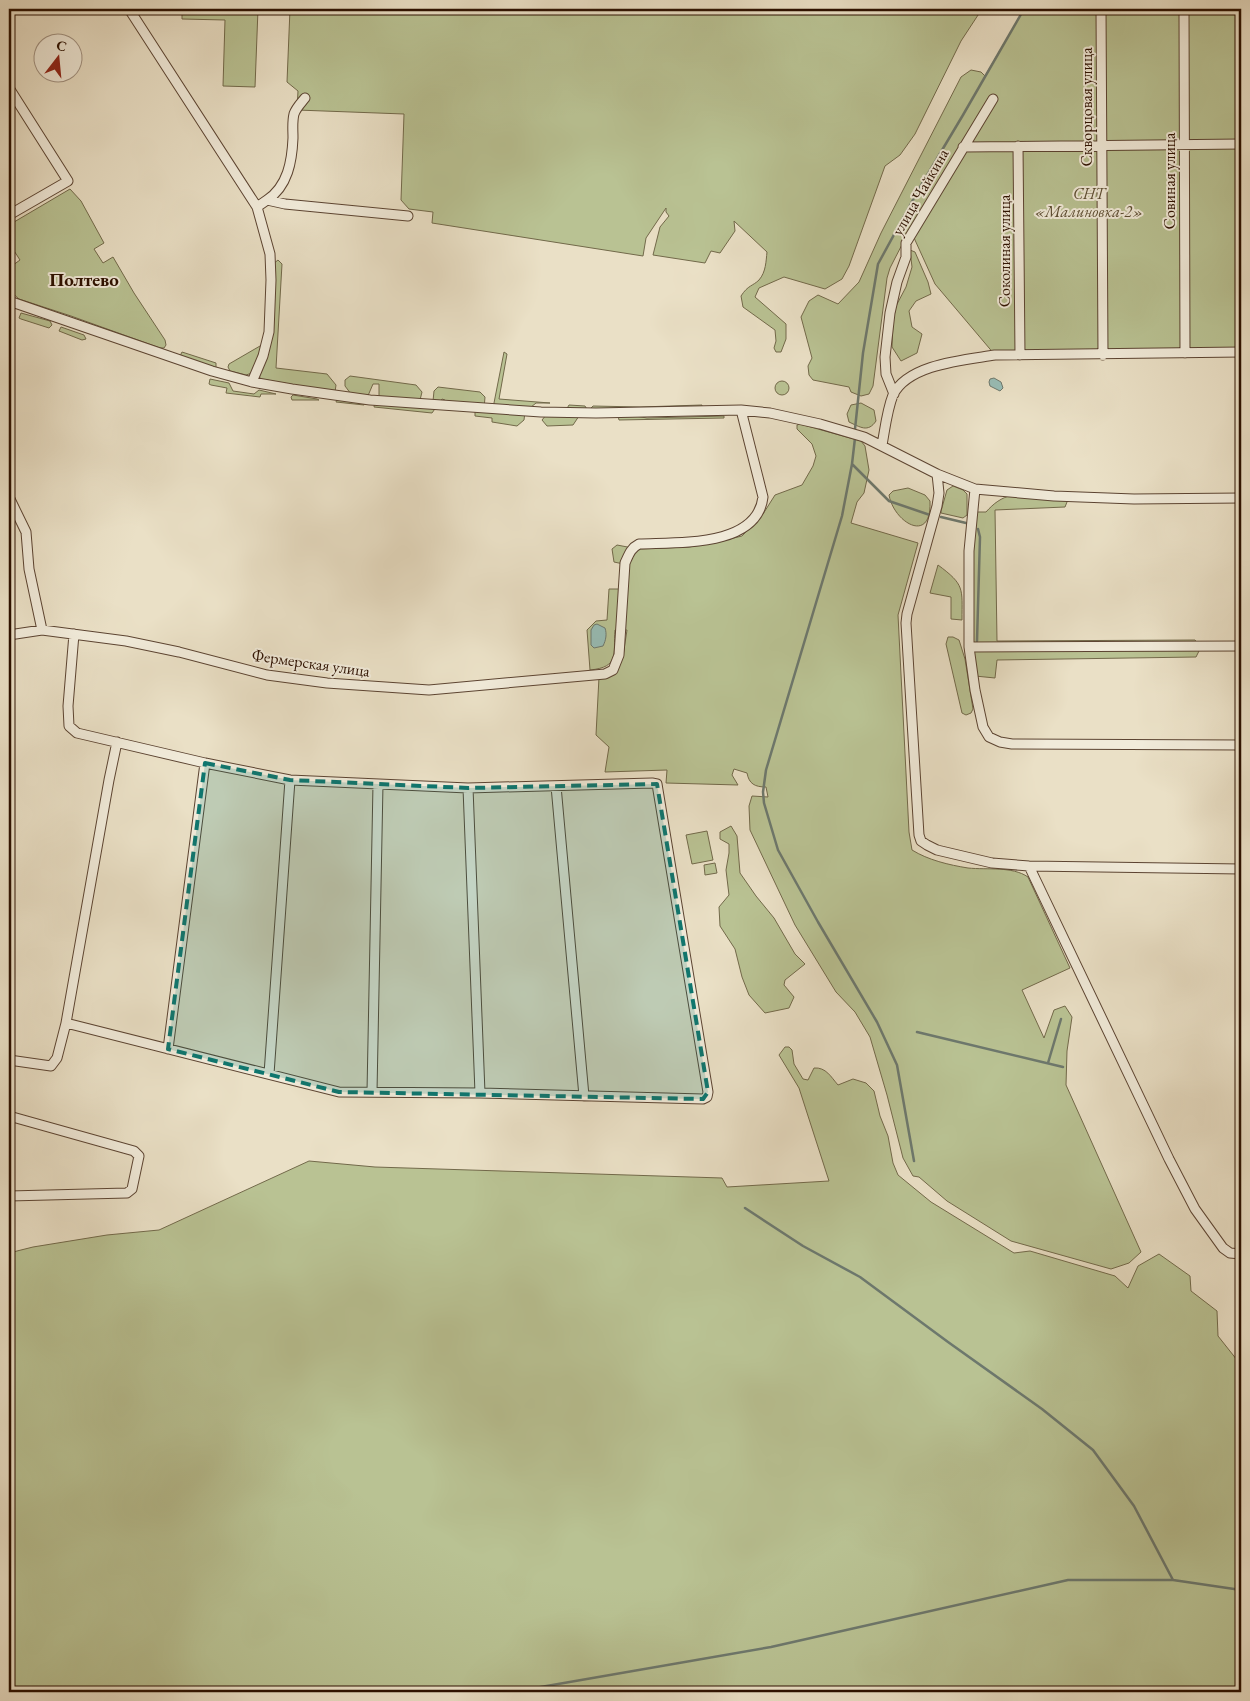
<svg xmlns="http://www.w3.org/2000/svg" width="1250" height="1701" font-family="'EB Garamond',serif">
	<rect width="100%" height="100%" fill="#eae0c6"/>
	<filter id="stains"><feTurbulence type="fractalNoise" baseFrequency=".004" numOctaves="4"/><feColorMatrix values="0 0 0 0 .2 0 0 0 0 .09 0 0 0 0 .02 0 0 0 .5 -.17"/></filter>
	<radialGradient id="worn" r=".72"><stop offset=".6" stop-color="#630" stop-opacity="0"/><stop offset="1" stop-color="#630" stop-opacity=".3"/></radialGradient>
	<path fill="#b9c293" stroke="#72694a" d="M 182,9 L 258,9 L 255,87 L 223,86 L 225,20 L 182,19 Z
		M 290,9 L 982,9 L 961,41 L 915,134 L 900,155 L 885,166 L 849,266 L 842,279 L 825,289 L 784,277 L 759,288 L 755,297 L 786,324 L 786,339 L 781,352 L 776,352 L 774,348 L 776,341 L 775,330 L 743,307 L 741,296 C 748,285 753,286 759,280 C 766,272 766,261 767,252 L 734,221 L 735,231 L 720,253 L 711,251 L 705,263 L 653,255 L 660,227 L 669,216 L 666,212 L 666,208 L 646,238 L 643,256 L 432,223 L 433,212 L 409,209 L 401,200 L 404,114 L 297,110 L 298,91 L 287,82 Z
		M 1024,9 L 1241,9 L 1241,352 L 995,355 L 935,284 L 910,229 L 890,268 L 887,278 L 873,386 L 869,394 L 861,396 L 851,392 L 849,387 L 813,380 L 809,375 L 808,366 L 812,358 L 801,317 L 809,301 L 818,295 L 838,304 L 859,282 L 881,233 L 961,77 L 971,70 L 981,72 L 985,76 Z
		M 70,189 L 81,201 L 104,243 L 94,249 L 103,263 L 113,257 L 134,293 L 165,340 L 166,345 L 164,348 L 160,348 L 71,316 L 19,299 L 9,290 L 9,268 L 20,260 L 9,243 L 9,225 Z
		M 910,250 L 915,252 L 928,282 L 931,294 L 916,301 L 909,311 L 912,327 L 922,334 L 917,353 L 901,361 L 892,347 L 893,321 L 896,306 L 906,287 L 912,267 Z
		M 278,260 L 282,264 L 276,368 L 327,374 L 336,385 L 335,392 L 261,379 L 258,375 L 265,357 L 273,264 Z
		M 21,313 L 50,321 L 52,325 L 49,328 L 21,319 L 19,318 Z
		M 61,327 L 84,335 L 86,339 L 82,340 L 59,331 Z
		M 260,346 L 262,346 L 252,373 L 246,375 L 230,371 L 228,367 L 229,364 Z
		M 182,352 L 216,363 L 216,367 L 215,368 L 180,356 Z
		M 504,352 L 507,354 L 499,399 L 550,403 L 536,403 L 525,412 L 524,420 L 517,426 L 492,422 L 492,418 L 475,416 L 475,406 L 447,404 L 445,400 L 442,399 L 432,413 L 374,407 L 375,401 L 379,397 L 379,384 L 373,384 L 364,405 L 336,402 L 337,399 L 351,394 L 345,386 L 345,380 L 350,376 L 416,385 L 422,392 L 420,400 L 433,401 L 434,391 L 438,387 L 480,392 L 485,397 L 484,409 L 493,408 Z
		M 210,379 L 229,383 L 233,391 L 254,394 L 259,390 L 276,394 L 261,394 L 260,397 L 226,393 L 227,388 L 211,385 L 209,384 Z
		M775 388a7 7 0 1 1 14 0a7 7 0 1 1-14 0Z
		M 293,395 L 317,399 L 319,400 L 292,400 L 291,397 Z
		M 861,403 L 874,410 L 876,421 C 868,433 860,427 849,422 L 847,414 L 851,405 Z
		M 569,405 L 585,406 L 588,411 L 579,416 L 573,425 L 547,426 L 542,420 L 547,414 L 563,415 Z
		M 702,405 L 702,407 L 635,416 L 647,418 L 724,416 L 724,418 L 619,420 L 618,416 L 591,408 L 593,406 L 640,407 Z
		M 800,424 L 861,441 L 865,446 L 869,470 L 864,493 L 857,502 L 851,523 L 918,543 L 898,615 L 909,832 L 912,850 C 928,860 949,865 968,868 C 987,870 1012,866 1028,877 L 1070,968 L 1022,990 L 1044,1038 L 1054,1010 L 1065,1006 L 1072,1017 L 1067,1051 L 1066,1085 L 1141,1252 L 1129,1263 L 1111,1269 L 1011,1241 L 947,1201 L 919,1177 L 913,1176 L 903,1158 L 887,1095 L 870,1037 L 855,1012 L 836,992 L 795,925 L 750,830 L 749,806 L 752,796 L 768,797 L 766,787 C 755,787 749,784 747,773 L 734,769 L 732,775 L 738,785 L 666,783 L 667,770 L 605,772 L 609,747 L 596,735 L 599,677 L 623,656 L 627,630 L 615,630 C 613,654 620,667 590,670 L 587,630 L 596,621 L 607,620 L 609,589 L 627,589 L 628,565 L 614,562 L 612,549 L 617,545 L 638,549 L 689,547 L 713,543 L 742,536 L 763,514 L 775,495 L 802,485 L 813,466 L 816,456 L 812,444 L 797,429 L 797,425 Z
		M 953,486 L 963,490 L 967,494 L 967,515 L 963,518 L 941,513 L 941,511 L 947,490 Z
		M 908,488 L 925,495 L 930,501 C 932,545 894,523 889,495 L 893,491 Z
		M 1012,495 L 1064,499 L 1067,502 L 1065,507 L 995,510 L 997,641 L 1195,640 L 1201,647 L 1196,657 L 997,660 L 995,678 L 975,676 C 968,625 969,565 975,514 L 978,512 L 986,512 C 994,503 1001,498 1012,495 Z
		M 938,565 C 965,585 962,588 962,620 L 951,619 L 951,597 L 930,593 Z
		M 948,637 L 953,637 L 959,640 L 965,659 L 973,709 L 971,713 L 966,715 L 962,713 L 946,644 Z
		M 731,826 L 737,836 L 740,873 L 756,896 L 774,918 L 795,954 L 805,964 L 785,980 L 784,985 L 794,997 L 789,1008 L 765,1013 L 749,995 L 742,977 L 735,949 L 720,926 L 719,907 L 729,895 L 726,870 L 729,853 L 729,844 L 720,839 L 720,832 Z
		M 707,831 L 713,860 L 692,864 L 686,835 Z
		M 715,863 L 717,873 L 705,875 L 704,865 Z
		M 785,1047 L 789,1047 L 792,1050 L 794,1064 L 803,1079 L 808,1080 L 814,1068 C 826,1067 831,1077 838,1085 L 853,1079 L 866,1083 L 874,1091 L 880,1116 L 888,1136 L 893,1163 L 898,1175 L 931,1202 L 1014,1253 L 1030,1251 L 1115,1276 L 1128,1288 L 1138,1266 L 1159,1254 L 1190,1276 L 1191,1291 L 1217,1311 L 1218,1336 L 1241,1365 L 1241,1692 L 9,1692 L 9,1253 L 33,1247 L 107,1235 L 159,1230 L 309,1161 L 375,1167 L 722,1178 L 727,1187 L 829,1181 L 799,1088 L 779,1055 Z"/>
	<path fill="#98bdb6" stroke="#6d786d" d="M 994,378 L 1001,382 L 1003,388 L 1000,391 L 990,386 L 989,382 L 990,379 Z
		M 597,624 L 605,628 C 607,634 606,640 603,646 L 594,648 L 591,645 L 591,630 L 594,625 Z"/>
	<g fill="none" stroke-linecap="round" stroke-linejoin="round">
		<path stroke="#6d786d" stroke-width="2.5" d="M 855,429 L 863,353 L 878,264 L 920,187 L 963,115 L 1024,9
			M 855,438 L 852,464 L 889,501 L 930,515
			M 852,464 L 842,516 L 766,770 L 763,792 L 764,803 L 778,850 L 818,922 L 877,1022 L 897,1065 L 914,1161
			M 941,517 L 966,523
			M 977,641 L 980,537 L 978,529
			M 917,1032 L 1063,1067
			M 1048,1063 L 1061,1019
			M 745,1208 L 803,1246 L 860,1277 L 948,1342 L 1042,1409 L 1093,1450 L 1134,1506 L 1173,1580
			M 512,1692 L 771,1647 L 1068,1580 L 1173,1580 L 1241,1590"/>
		<g stroke="#5c4432" stroke-width="11">
			<path id="minor" d="M 129,9 L 257,207 L 270,254 L 271,280 L 269,332 L 263,356 L 252,382
				M 1101,9 L 1103,355
				M 1184,9 L 1185,353
				M 9,88 L 68,181 L 9,215
				M 1018,146 L 1020,355
				M 963,147 L 1241,144
				M 267,200 C 288,186 292,161 293,138 C 293,130 292,122 294,114 C 296,108 301,103 305,98
				M 257,207 L 267,200 L 285,204 L 408,216
				M 9,301 L 212,371 L 252,382 L 292,389 L 370,400 L 541,412 L 596,413 L 741,410 L 770,413 L 820,424 L 864,437 L 937,474 L 975,489 L 1054,496 L 1134,499 L 1241,498
				M 894,394 L 886,374 L 885,357 L 890,313 L 897,282 L 906,257 L 906,243 L 993,99
				M 882,445 C 885,429 887,410 893,395 C 908,364 965,360 995,355 L 1241,352
				M 937,474 L 939,493 L 937,506 L 907,614 L 906,623 L 919,835 L 921,841 L 927,845 L 937,850 L 992,863 L 1029,866 L 1241,869
				M 975,489 L 969,551 L 969,647 L 975,690 L 983,727 L 989,737 L 1000,742 L 1012,744 L 1241,745
				M 9,497 L 26,532 L 29,569 L 42,630
				M 74,634 L 68,706 L 69,726 L 77,733 L 205,763 L 290,780 L 468,788 L 652,783 L 657,784 L 708,1092 L 707,1097 L 703,1099 L 480,1093 L 339,1092 L 66,1023 L 109,780 L 117,742
				M 9,635 L 42,630 L 126,641 L 179,652 L 267,675 L 327,683 L 429,690 L 605,674 L 613,670 L 619,655 L 625,563 C 629,554 631,548 639,544 C 676,542 757,548 763,497 L 741,410
				M 969,647 L 1241,646
				M 556,786 L 584,1096
				M 468,788 L 480,1093
				M 1029,866 L 1169,1159 L 1195,1209 L 1223,1248 L 1230,1253 L 1241,1254
				M 168,1049 L 205,763
				M 9,1060 L 51,1066 L 57,1058 L 66,1023
				M 269,1074 L 290,780
				M 372,1092 L 378,784
				M 9,1116 L 134,1151 L 139,1156 L 132,1189 L 127,1193 L 9,1196"/>
		</g>
		<use href="#minor" stroke="#f1ebda" stroke-width="9"/>
	</g>
	<path fill="#0f766e" fill-opacity="0.2" stroke="#0f766e" stroke-width="4" stroke-dasharray="10 6" stroke-linejoin="round" d="M 205,763 L 290,780 L 468,788 L 657,784 L 708,1092 L 703,1099 L 339,1092 L 168,1049 Z"/>
	<g text-anchor="middle" dominant-baseline="central" stroke-width="4" stroke-linejoin="round" paint-order="stroke">
		<g font-size="16" fill="#2c1000" stroke="#f1ebda">
			<text transform="translate(1086 107) rotate(-90)">Скворцовая улица</text>
			<text transform="translate(1169 181) rotate(-90)">Совиная улица</text>
			<text transform="translate(920 192) rotate(-60)">улица Чайкина</text>
			<text transform="translate(1004 251) rotate(-90)">Соколиная улица</text>
			<text transform="translate(311 663) rotate(8)">Фермерская улица</text>
		</g>
		<g font-size="16" font-style="italic" fill="#5d4e33" stroke="#f1ebda">
			<text x="1089" y="193">СНТ<tspan x="1089" dy="18">«Малиновка-2»</tspan></text>
		</g>
		<g font-size="19" font-weight="bold" fill="#2c1000" stroke="#f1ebda">
			<text x="84" y="279">Полтево</text>
		</g>
	</g>
	<rect width="1250" height="1701" fill="none" stroke="#eae0c6" stroke-width="30"/>
	<rect x="10" y="10" width="1230" height="1681" fill="none" stroke="#2c1000" stroke-width="2.5"/>
	<rect x="15" y="15" width="1220" height="1671" fill="none" stroke="#2c1000"/>
	<g transform="translate(58 58) rotate(16)"><circle r="24" fill="#f1ebda" stroke="#a29383"/>
	<path d="M0-4L9 19L0 12L-9 19Z" fill="#8f2418"/>
	<text y="-8" font-size="14" font-weight="bold" text-anchor="middle" fill="#2c1000">С</text>
	</g>
	<rect width="100%" height="100%" filter="url(#stains)"/>
	<rect width="100%" height="100%" fill="url(#worn)"/>
</svg>
